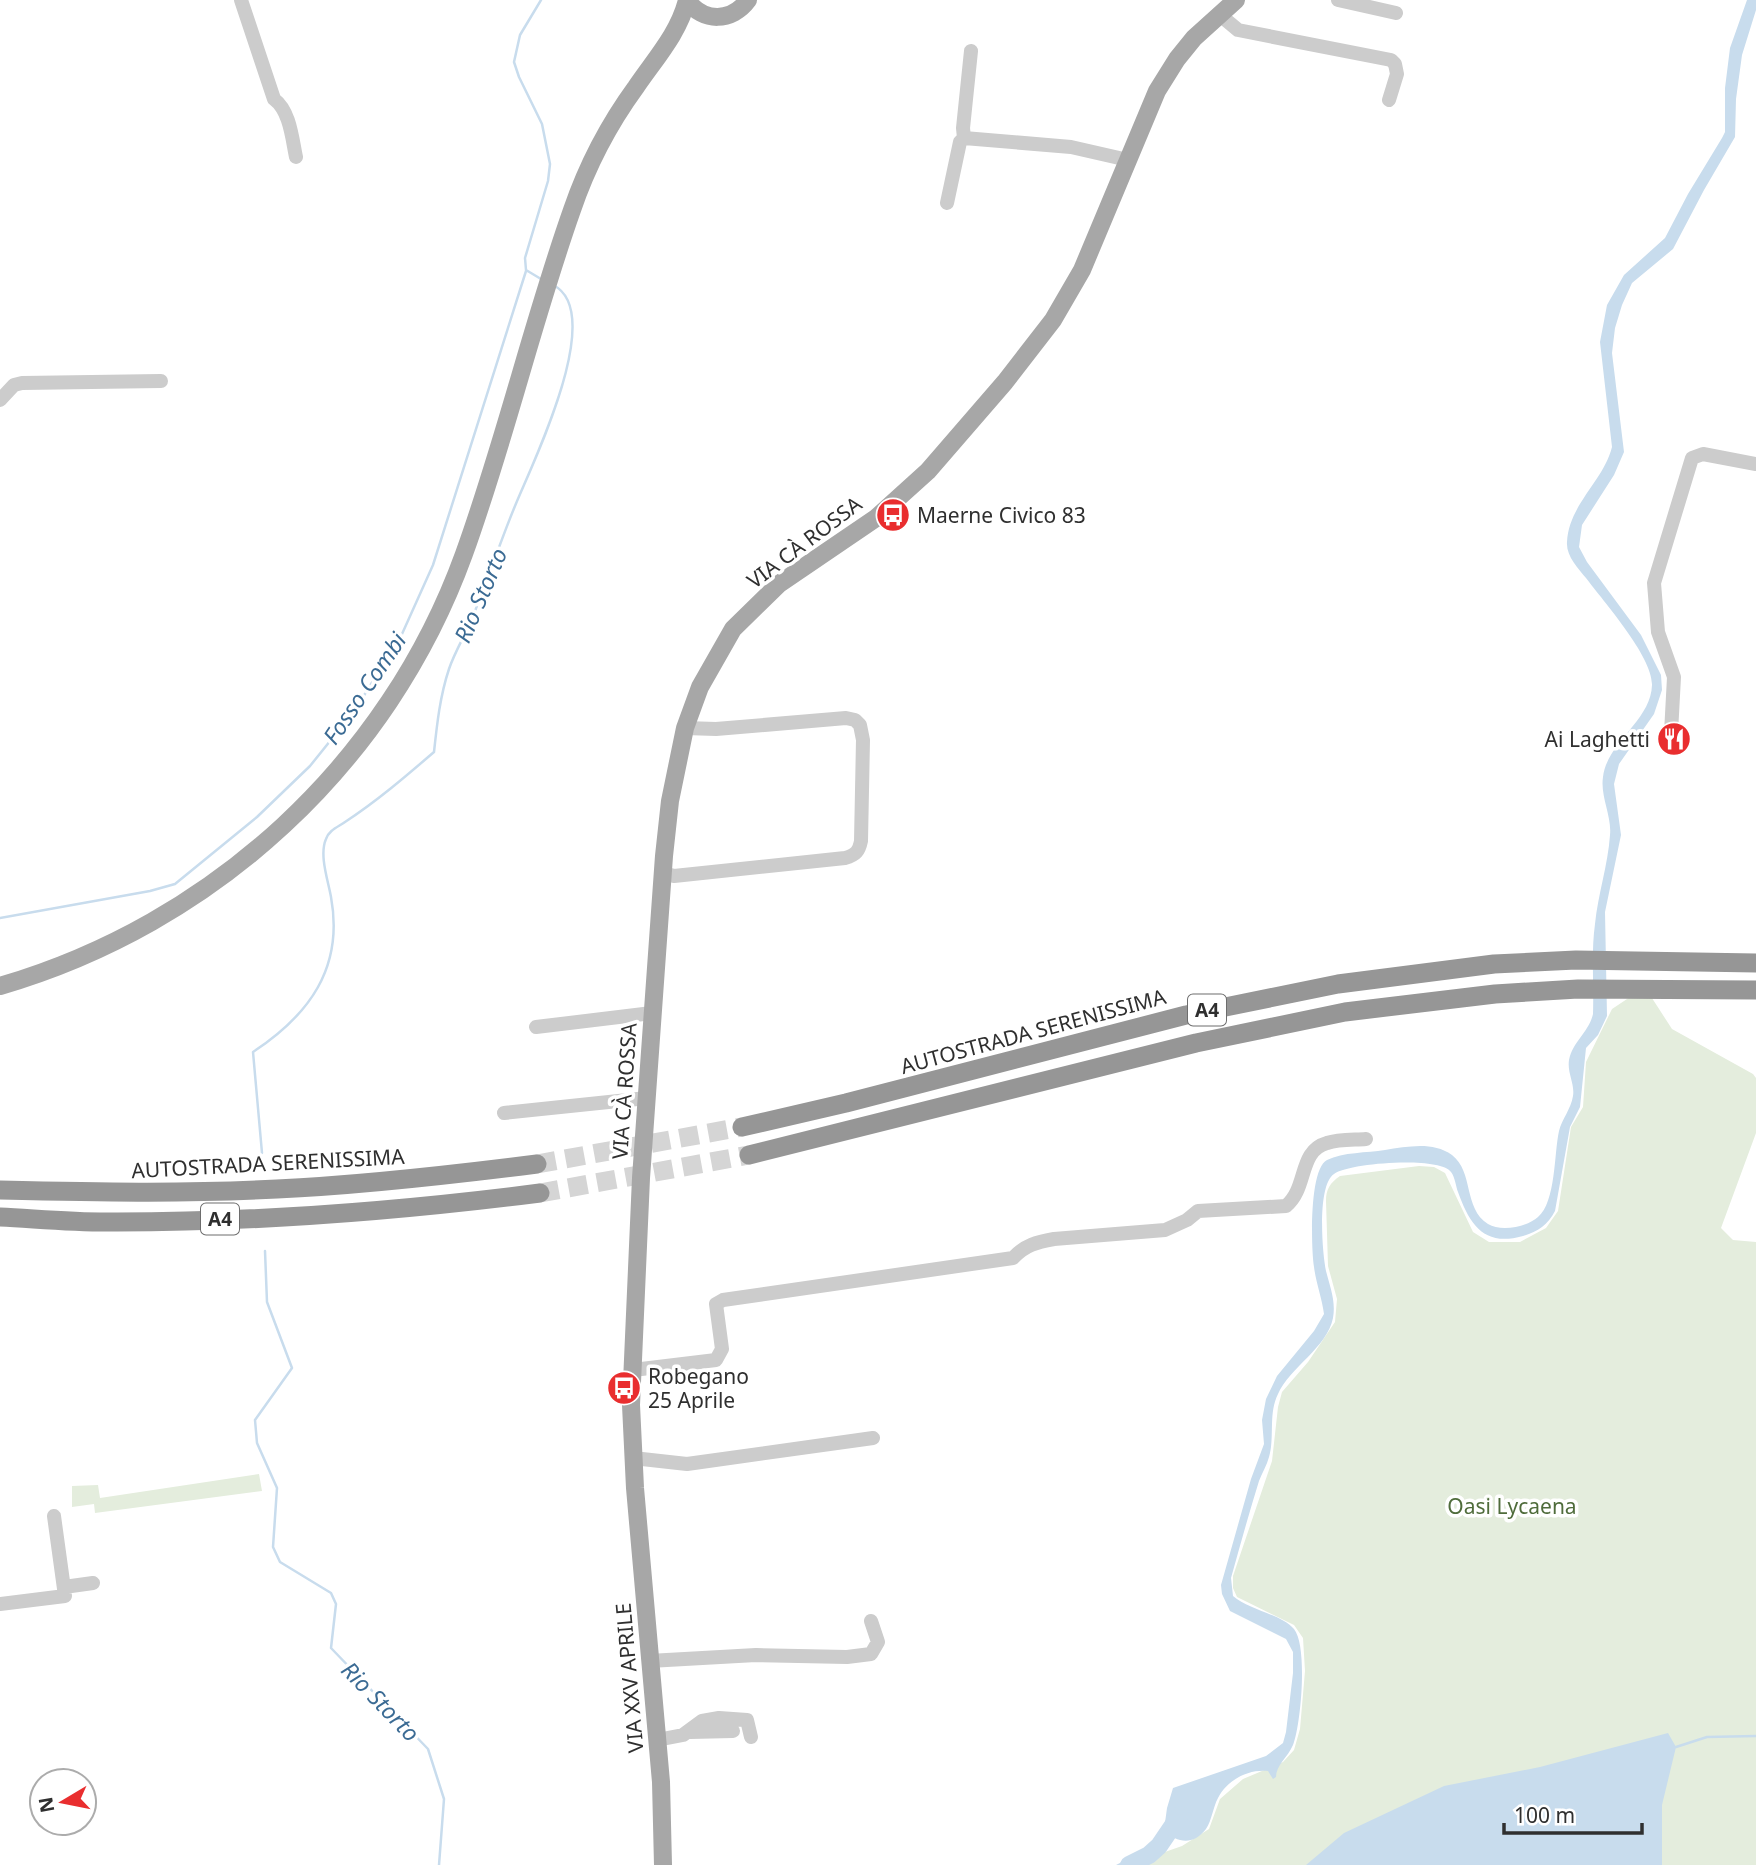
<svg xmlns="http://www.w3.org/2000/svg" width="1756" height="1865" font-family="'Noto Sans',sans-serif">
	<rect width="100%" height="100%" fill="#fff"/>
	<path fill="#e4eddd" d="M 1633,995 L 1650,995 L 1672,1029 L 1753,1074 L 1756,1078 L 1756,1133 L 1721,1228 L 1733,1240 L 1756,1242 L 1756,1865 L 1142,1865 L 1162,1853 L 1182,1846 L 1209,1829 L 1220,1799 L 1243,1779 L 1283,1762 L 1294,1750 L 1300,1729 L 1305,1671 L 1303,1638 L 1294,1625 L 1237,1597 L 1233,1588 L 1233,1576 L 1272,1461 L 1278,1407 L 1282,1392 L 1308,1362 L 1335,1322 L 1337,1299 L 1328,1266 L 1326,1201 C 1326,1189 1330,1183 1340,1176 L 1419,1166 L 1434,1167 L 1445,1173 L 1473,1232 L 1489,1242 L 1520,1242 L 1546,1228 L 1558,1211 L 1571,1127 L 1583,1107 L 1586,1062 L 1612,1009 Z
		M 259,1474 L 262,1491 L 95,1513 L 94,1504 L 72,1507 L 72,1486 L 98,1485 L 100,1498 Z"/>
	<path fill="#c8dced" d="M 1747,0 L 1756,0 L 1756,10 L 1742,55 L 1736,99 L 1735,137 L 1704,190 L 1673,249 L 1632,283 L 1622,305 L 1615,328 L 1612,353 L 1624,452 L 1614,475 L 1582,525 L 1579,547 L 1587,562 L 1641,635 L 1661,675 L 1662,690 L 1654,714 L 1619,764 L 1614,784 L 1621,835 L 1605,912 L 1607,1016 L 1598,1035 L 1586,1048 L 1580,1107 L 1570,1127 L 1555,1211 C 1548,1225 1537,1232 1523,1236 C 1484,1247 1470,1225 1458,1192 C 1456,1187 1455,1177 1451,1172 C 1439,1156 1349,1163 1334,1174 C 1317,1185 1322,1252 1326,1271 C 1330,1287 1336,1301 1333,1318 C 1327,1348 1290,1367 1278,1394 C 1268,1414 1275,1437 1269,1457 C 1267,1465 1262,1473 1259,1481 C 1249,1513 1240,1546 1231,1578 L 1233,1596 C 1249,1610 1281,1614 1294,1629 C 1308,1646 1301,1725 1293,1745 C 1288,1757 1276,1765 1276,1777 L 1273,1779 L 1268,1771 C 1248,1769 1227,1780 1218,1798 C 1213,1807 1212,1820 1206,1829 C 1193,1846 1177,1843 1164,1830 L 1167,1808 L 1173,1788 L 1266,1756 L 1283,1743 L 1286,1732 L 1293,1673 L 1293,1652 L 1286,1639 L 1230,1611 L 1222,1594 L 1221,1585 L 1251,1479 L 1264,1444 L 1262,1420 L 1266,1399 L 1277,1376 L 1314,1331 L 1324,1314 C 1322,1298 1316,1283 1314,1267 C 1311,1248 1309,1169 1327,1160 C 1343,1152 1367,1153 1385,1150 C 1407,1147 1432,1141 1452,1155 C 1474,1172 1463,1208 1488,1224 C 1501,1232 1527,1227 1538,1217 C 1556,1202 1554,1153 1559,1131 C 1562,1119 1571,1109 1573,1096 C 1575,1084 1567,1073 1569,1060 C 1573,1041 1589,1032 1593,1014 C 1594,984 1591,953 1595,924 C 1598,894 1608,865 1610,835 C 1612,816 1600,796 1603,777 C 1607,742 1651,721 1652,685 C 1653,657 1604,602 1586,578 C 1578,568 1566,556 1567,542 C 1569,504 1603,482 1612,447 L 1600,342 L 1607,305 L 1624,275 L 1665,238 L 1688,194 L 1722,138 L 1725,132 L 1725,88 L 1730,48 Z
		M 1668,1733 L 1676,1747 L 1662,1805 L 1662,1865 L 1306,1865 L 1344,1833 L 1444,1786 L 1540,1767 Z
		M 1155,1845 L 1162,1849 L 1141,1865 L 1116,1865 Z"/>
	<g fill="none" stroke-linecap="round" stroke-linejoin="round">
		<path stroke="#c8dced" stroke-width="2.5" d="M 541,279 L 526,270 L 525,258 L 548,181 L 550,164 L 542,124 L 519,77 L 514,62 L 520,35 L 541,0
			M 0,918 L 150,891 L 175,884 L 257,817 L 310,766 L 355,710 L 402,634 L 433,565 L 526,271
			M 262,1153 L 253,1052 C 309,1015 344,968 331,897 C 328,880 319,855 326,839 C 329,830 338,827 345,822 C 377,801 405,777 434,752 C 437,724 440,696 449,669 C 455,651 466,634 473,616 C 488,580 500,542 515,506 C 531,466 608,312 553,285
			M 265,1251 L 267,1302 L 292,1368 L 255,1420 L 257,1443 L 277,1488 L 273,1547 L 280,1562 L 331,1593 L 336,1604 L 331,1648 L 428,1749 L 444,1799 L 439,1865
			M 1676,1747 L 1707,1737 L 1756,1736"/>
		<path stroke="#c8dced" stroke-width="18" d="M 1129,1865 L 1149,1855 L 1159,1846 L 1180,1815"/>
		<path stroke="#d5d5d5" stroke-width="19" stroke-dasharray="19 10" stroke-linecap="butt" d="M 537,1164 L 742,1127
			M 540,1193 L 749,1155"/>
		<path stroke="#ccc" stroke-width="14" d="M 241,0 L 274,99 C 290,111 292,138 296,157
			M 1338,0 L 1396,13
			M 1220,15 L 1238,30 L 1391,60 L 1395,64 L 1397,74 L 1389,100
			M 964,138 L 963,128 L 971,51
			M 947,203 L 960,142 L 964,138 L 1071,147 L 1128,160
			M 0,400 L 14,385 L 22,383 L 161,381
			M 1671,733 L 1674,677 L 1658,632 L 1654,583 L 1692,458 L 1703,454 L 1756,464
			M 663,873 L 674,876 L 845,858 C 856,855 859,851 861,841 L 863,740 L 860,725 L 855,720 L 846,718 L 716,729 L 685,728
			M 536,1027 L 652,1013
			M 504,1113 L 647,1098
			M 633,1370 L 716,1360 L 722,1349 L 716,1304 L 723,1300 L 1013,1258 C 1025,1245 1037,1242 1054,1239 L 1165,1230 L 1187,1220 L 1198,1211 L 1286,1206 C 1308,1188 1298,1151 1327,1143 C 1339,1139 1354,1140 1366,1139
			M 633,1458 L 687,1464 L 873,1438
			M 64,1587 L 93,1583
			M 0,1604 L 65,1596 L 54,1516
			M 649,1661 L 756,1655 L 847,1657 L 871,1654 L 878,1642 L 871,1621
			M 690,1732 L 733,1731
			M 657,1740 L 683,1735 L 702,1721 L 719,1718 L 747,1720 L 751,1737"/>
		<path stroke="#a7a7a7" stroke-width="18" d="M 687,0 C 703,23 732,22 748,0
			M 0,986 C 213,924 388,764 464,554 C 505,441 532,323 572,210 C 587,166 609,124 636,87 C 655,59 679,33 687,0
			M 663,1865 L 661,1782 L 635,1488 L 631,1405 L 641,1178 L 664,856 L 670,801 L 685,728 L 700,687 L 733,629 L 779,584 L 876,518 L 928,471 L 1005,382 L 1053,320 L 1082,270 L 1157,91 L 1177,59 L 1194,38 L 1236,0"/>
		<path stroke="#969696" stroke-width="19" d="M 742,1127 L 846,1103 L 1186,1015 L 1338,984 L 1494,964 L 1576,960 L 1756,963
			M 749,1155 L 1196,1043 L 1345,1012 L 1495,994 L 1578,989 L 1756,990
			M 0,1190 C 92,1192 185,1194 277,1189 C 364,1185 450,1175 537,1164
			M 0,1217 C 39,1219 78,1223 117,1222 C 258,1222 399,1211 540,1193"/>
	</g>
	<defs>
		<g id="bus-disc" transform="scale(1.75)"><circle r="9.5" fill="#e92e2f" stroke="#fff"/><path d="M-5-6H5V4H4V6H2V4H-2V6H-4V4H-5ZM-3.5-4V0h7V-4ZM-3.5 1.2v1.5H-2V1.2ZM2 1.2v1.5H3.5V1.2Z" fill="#fff"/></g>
		<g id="restaurant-disc" transform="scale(1.75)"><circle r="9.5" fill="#e92e2f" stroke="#fff"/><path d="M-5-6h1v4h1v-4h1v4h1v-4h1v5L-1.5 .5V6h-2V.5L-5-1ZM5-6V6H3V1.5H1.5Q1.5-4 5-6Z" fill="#fff"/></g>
	</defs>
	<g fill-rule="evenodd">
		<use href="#bus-disc" x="893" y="515"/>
		<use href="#restaurant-disc" x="1674" y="739"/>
		<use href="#bus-disc" x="624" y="1388"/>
	</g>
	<g text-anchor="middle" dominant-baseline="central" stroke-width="7" stroke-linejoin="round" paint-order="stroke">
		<g fill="#fff" stroke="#6d6d6d" stroke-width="2">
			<rect x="1188" y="994.5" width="38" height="31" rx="5"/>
			<rect x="201" y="1203.5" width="38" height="31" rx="5"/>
		</g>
		<g font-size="19" font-weight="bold" fill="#2f2f2f">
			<text x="1207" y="1010">A4</text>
			<text x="220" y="1219">A4</text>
		</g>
		<g font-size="21" fill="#2f2f2f" stroke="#fff" text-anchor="start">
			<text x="917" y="515">Maerne Civico 83</text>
			<text x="1650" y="739" text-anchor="end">Ai Laghetti</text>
			<text x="648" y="1376">Robegano<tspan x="648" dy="24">25 Aprile</tspan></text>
		</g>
		<g font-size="21" fill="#2f2f2f" stroke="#fff">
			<text transform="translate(804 542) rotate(-37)">VIA CÀ ROSSA</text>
			<text transform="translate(1033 1031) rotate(-15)">AUTOSTRADA SERENISSIMA</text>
			<text transform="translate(624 1091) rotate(-86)">VIA CÀ ROSSA</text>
			<text transform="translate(268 1163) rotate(-3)">AUTOSTRADA SERENISSIMA</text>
			<text transform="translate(629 1678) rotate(-95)">VIA XXV APRILE</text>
		</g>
		<g font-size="21" fill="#4f6c3b" stroke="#fff">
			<text x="1512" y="1506">Oasi Lycaena</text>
		</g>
		<g font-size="23" font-style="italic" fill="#3b6b94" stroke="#fff">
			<text transform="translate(480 595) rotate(-67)">Rio Storto</text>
			<text transform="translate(364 688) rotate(-56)">Fosso Combi</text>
			<text transform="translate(381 1701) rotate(46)">Rio Storto</text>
		</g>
	</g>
	<g transform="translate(63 1802) rotate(260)"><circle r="33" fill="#ffffff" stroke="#acacac" stroke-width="2"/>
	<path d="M0-5L12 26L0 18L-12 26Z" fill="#e92e2f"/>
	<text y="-10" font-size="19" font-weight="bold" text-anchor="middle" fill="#2f2f2f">N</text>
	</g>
	<path d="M1504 1823v10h138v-10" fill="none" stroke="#2f2f2f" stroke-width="3.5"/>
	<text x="1514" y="1823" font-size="21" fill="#2f2f2f" stroke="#ffffff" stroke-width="5" paint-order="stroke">100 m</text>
</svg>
